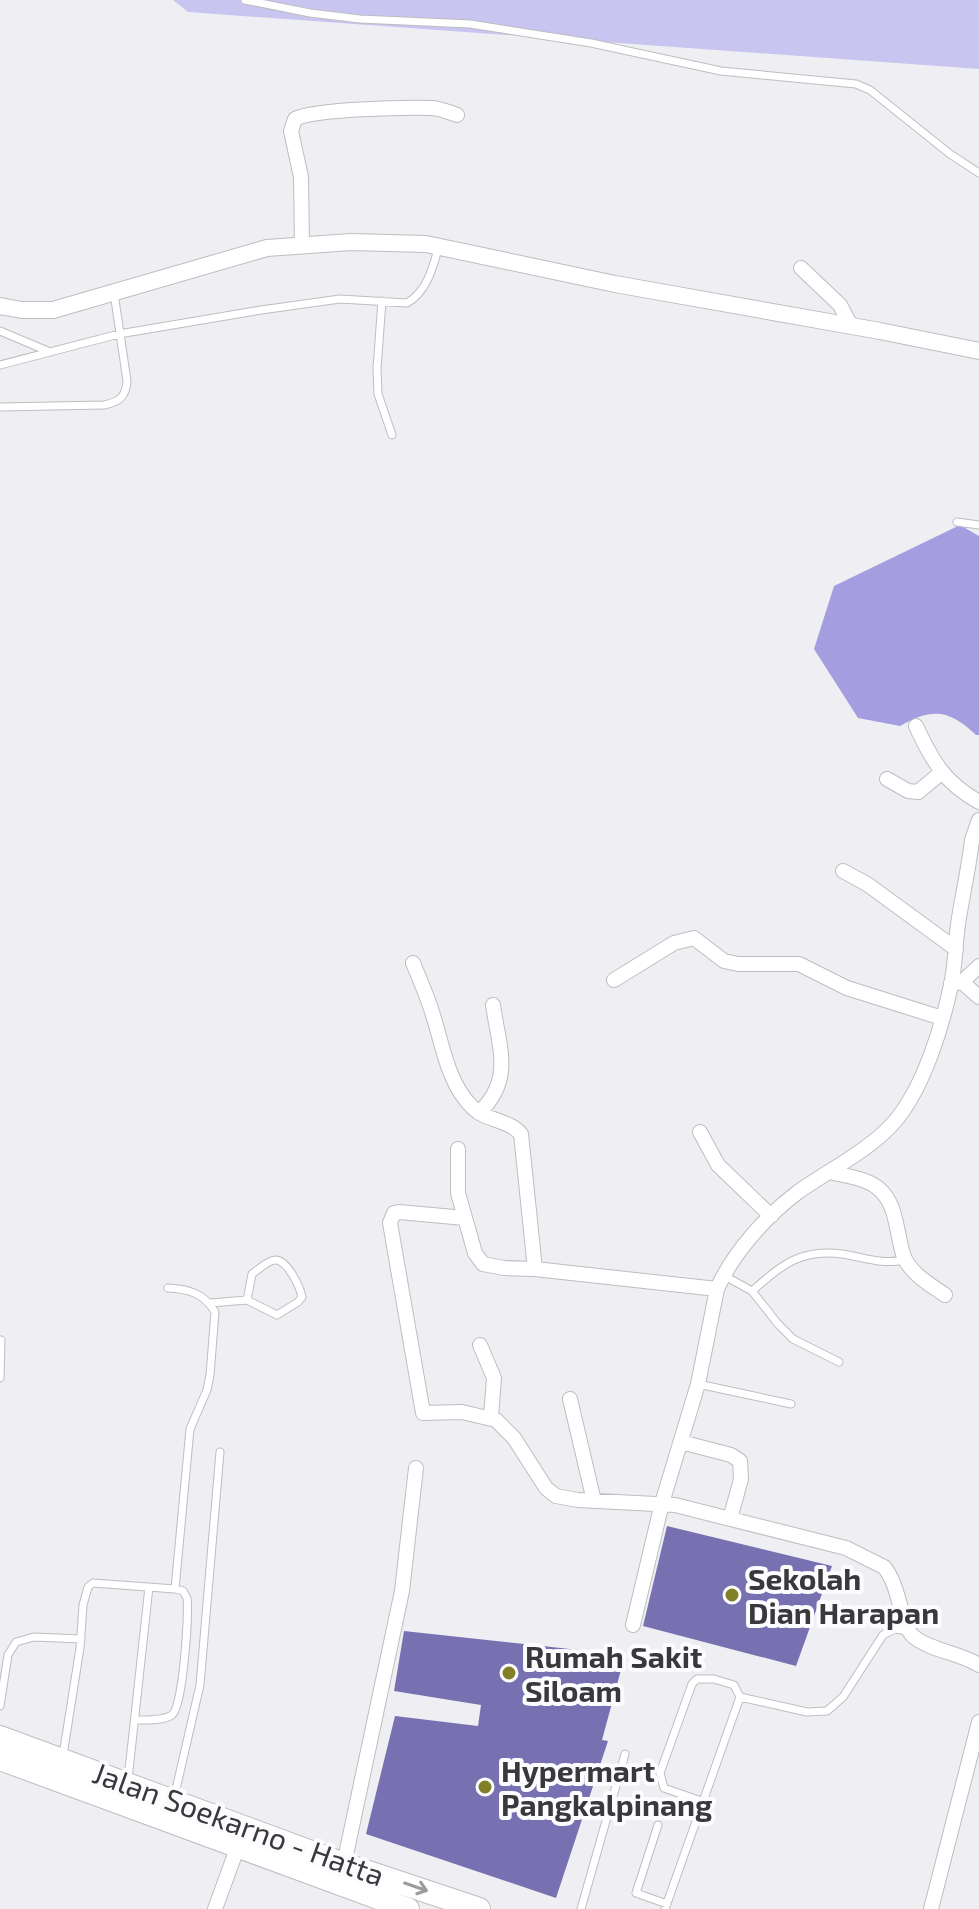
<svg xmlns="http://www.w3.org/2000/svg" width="979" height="1909" font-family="'Exo 2',sans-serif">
	<rect width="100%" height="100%" fill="#efeff3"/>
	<path fill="#c8c5f1" d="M 173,0 L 979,0 L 979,69 L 188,12 Z"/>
	<path fill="#a49ee1" d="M 960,525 L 979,536 L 979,735 L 976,735 C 949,709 932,708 900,726 L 858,718 L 814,649 L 834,586 Z"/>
	<path fill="#7871b1" d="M 667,1526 L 832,1566 L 796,1666 L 643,1626 Z
		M 404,1631 L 625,1655 L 602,1740 L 608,1741 L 556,1898 L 366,1834 L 395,1716 L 478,1726 L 481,1705 L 394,1691 Z"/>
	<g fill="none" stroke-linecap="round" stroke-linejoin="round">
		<g stroke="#bebdc1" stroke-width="9">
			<path id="service" d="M 245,0 L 310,13 L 360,19 L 470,24 L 591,43 L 721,71 L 856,84 L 870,90 L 950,154 L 979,173
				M 382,301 L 377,368 L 378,394 L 392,435
				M 0,331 L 50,352
				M 0,365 L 119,334 L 261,310 L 340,299 L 407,303 C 427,292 433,267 439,246
				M 0,407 L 104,405 C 119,402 126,397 127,381 L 114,293
				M 957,522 L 979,525
				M 723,1275 L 752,1291 L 778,1324 L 793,1339 L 839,1362
				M 168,1288 C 188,1289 204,1293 215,1312 L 210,1375 L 207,1390 L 190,1429 L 175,1589
				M 752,1291 C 781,1266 800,1248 842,1254 C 863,1257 882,1265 904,1260
				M 210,1303 L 247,1300 L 277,1315 L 298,1302 L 302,1297 C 300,1287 287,1259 275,1260 C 268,1260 258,1270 252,1274 L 247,1300
				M 0,1378 L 1,1340
				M 698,1384 L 791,1404
				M 740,1697 L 807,1712 L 827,1711 L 843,1697 L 883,1635 L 895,1629 L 908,1631
				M 0,1706 L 8,1655 L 16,1642 L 34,1637 L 81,1639
				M 63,1755 L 80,1648 L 83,1605 L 88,1587 L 93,1583 L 175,1589 L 183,1591 L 187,1598 C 189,1614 183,1707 172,1715 C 163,1721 145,1720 135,1720
				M 128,1779 L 149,1587
				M 174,1798 L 200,1685 L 220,1452
				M 658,1825 L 636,1893 L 667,1904
				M 581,1909 L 625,1754
				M 665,1909 L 740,1697 L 734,1685 L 714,1679 L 697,1679 L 692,1684 L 660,1773 L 664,1788 L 704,1802"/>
		</g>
		<g stroke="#bebdc1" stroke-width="16">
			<path id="minor" d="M 302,245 L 301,177 L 291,131 L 295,119 C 313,109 408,107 433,108 C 441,109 449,112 457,115
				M 801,268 L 840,305 L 851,326
				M 916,726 C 932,761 945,783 979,802
				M 887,779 L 908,791 L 918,792 L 942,772
				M 843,871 L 867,884 L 956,949
				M 413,963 C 420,980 428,998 433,1015 C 443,1047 448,1083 472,1107 C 485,1121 508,1119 521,1134 L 535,1269
				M 614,980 L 674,943 L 694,938 L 724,961 L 738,964 L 799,964 L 847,988 L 942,1018
				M 962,982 L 979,997
				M 951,983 L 962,982 L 979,966
				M 479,1113 C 514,1079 499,1048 493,1005
				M 700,1132 L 718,1165 L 771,1216
				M 458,1149 L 458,1193 L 475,1253 L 483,1264 L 504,1268 L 535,1269 L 717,1289
				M 830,1172 C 845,1176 866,1178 878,1188 C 898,1204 896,1235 904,1257 C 911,1274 931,1285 945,1295
				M 465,1218 L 399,1212 L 394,1213 L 390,1223 L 423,1413 L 462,1412 L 496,1420 L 514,1438 L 546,1488 L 556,1496 L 578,1500 L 675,1505 L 846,1548 L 884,1567 C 901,1587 900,1626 914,1637 C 932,1651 960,1653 979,1665
				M 480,1345 L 494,1378 L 491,1417
				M 570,1399 L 594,1501
				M 681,1442 L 731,1455 L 740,1461 L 741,1479 L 730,1519
				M 633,1625 L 662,1503 L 698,1384 L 717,1289 C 733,1253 766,1216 798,1192 C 829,1170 872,1149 896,1120 C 924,1086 942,1027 951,985 C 956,963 955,940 959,918 C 963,892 969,867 972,840 L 979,820
				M 344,1864 L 402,1591 L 416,1468
				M 215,1909 L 238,1846
				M 931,1909 L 979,1722"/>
		</g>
		<g stroke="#bebdc1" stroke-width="18">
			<path id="tertiary" d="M 0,306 L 22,310 L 53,310 L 267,248 L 351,242 L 426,244 L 615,284 L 880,331 L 979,351"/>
		</g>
		<g stroke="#bebdc1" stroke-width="24">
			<path id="trunk" d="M 0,1737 L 344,1864 L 479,1909
				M 0,1759 L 408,1909"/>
		</g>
		<use href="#service" stroke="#fff" stroke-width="7"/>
		<use href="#minor" stroke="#fff" stroke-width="14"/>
		<use href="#tertiary" stroke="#fff" stroke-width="16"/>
		<use href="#trunk" stroke="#fff" stroke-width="22"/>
	</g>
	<defs><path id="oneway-shaft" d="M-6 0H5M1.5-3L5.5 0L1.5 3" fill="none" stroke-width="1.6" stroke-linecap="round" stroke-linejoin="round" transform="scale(2)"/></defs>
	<use stroke="#9c9c9d" href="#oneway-shaft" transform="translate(416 1887) rotate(19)"/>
	<g fill="#817f28" stroke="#fcfcff" stroke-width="3">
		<circle cx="732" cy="1595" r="8"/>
		<circle cx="509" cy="1673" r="8"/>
		<circle cx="485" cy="1787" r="8"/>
	</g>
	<g text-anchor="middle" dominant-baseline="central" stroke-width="8" stroke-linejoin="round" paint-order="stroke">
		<g font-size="30" font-weight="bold" fill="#39393b" stroke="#fcfcff" text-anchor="start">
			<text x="748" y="1578">Sekolah<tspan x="748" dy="34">Dian Harapan</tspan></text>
			<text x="525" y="1656">Rumah Sakit<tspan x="525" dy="34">Siloam</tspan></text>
			<text x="501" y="1770">Hypermart<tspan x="501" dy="34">Pangkalpinang</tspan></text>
		</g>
		<g font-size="30" fill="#39393b" stroke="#fcfcff">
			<text transform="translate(239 1823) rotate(20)">Jalan Soekarno - Hatta</text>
		</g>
	</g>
</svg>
